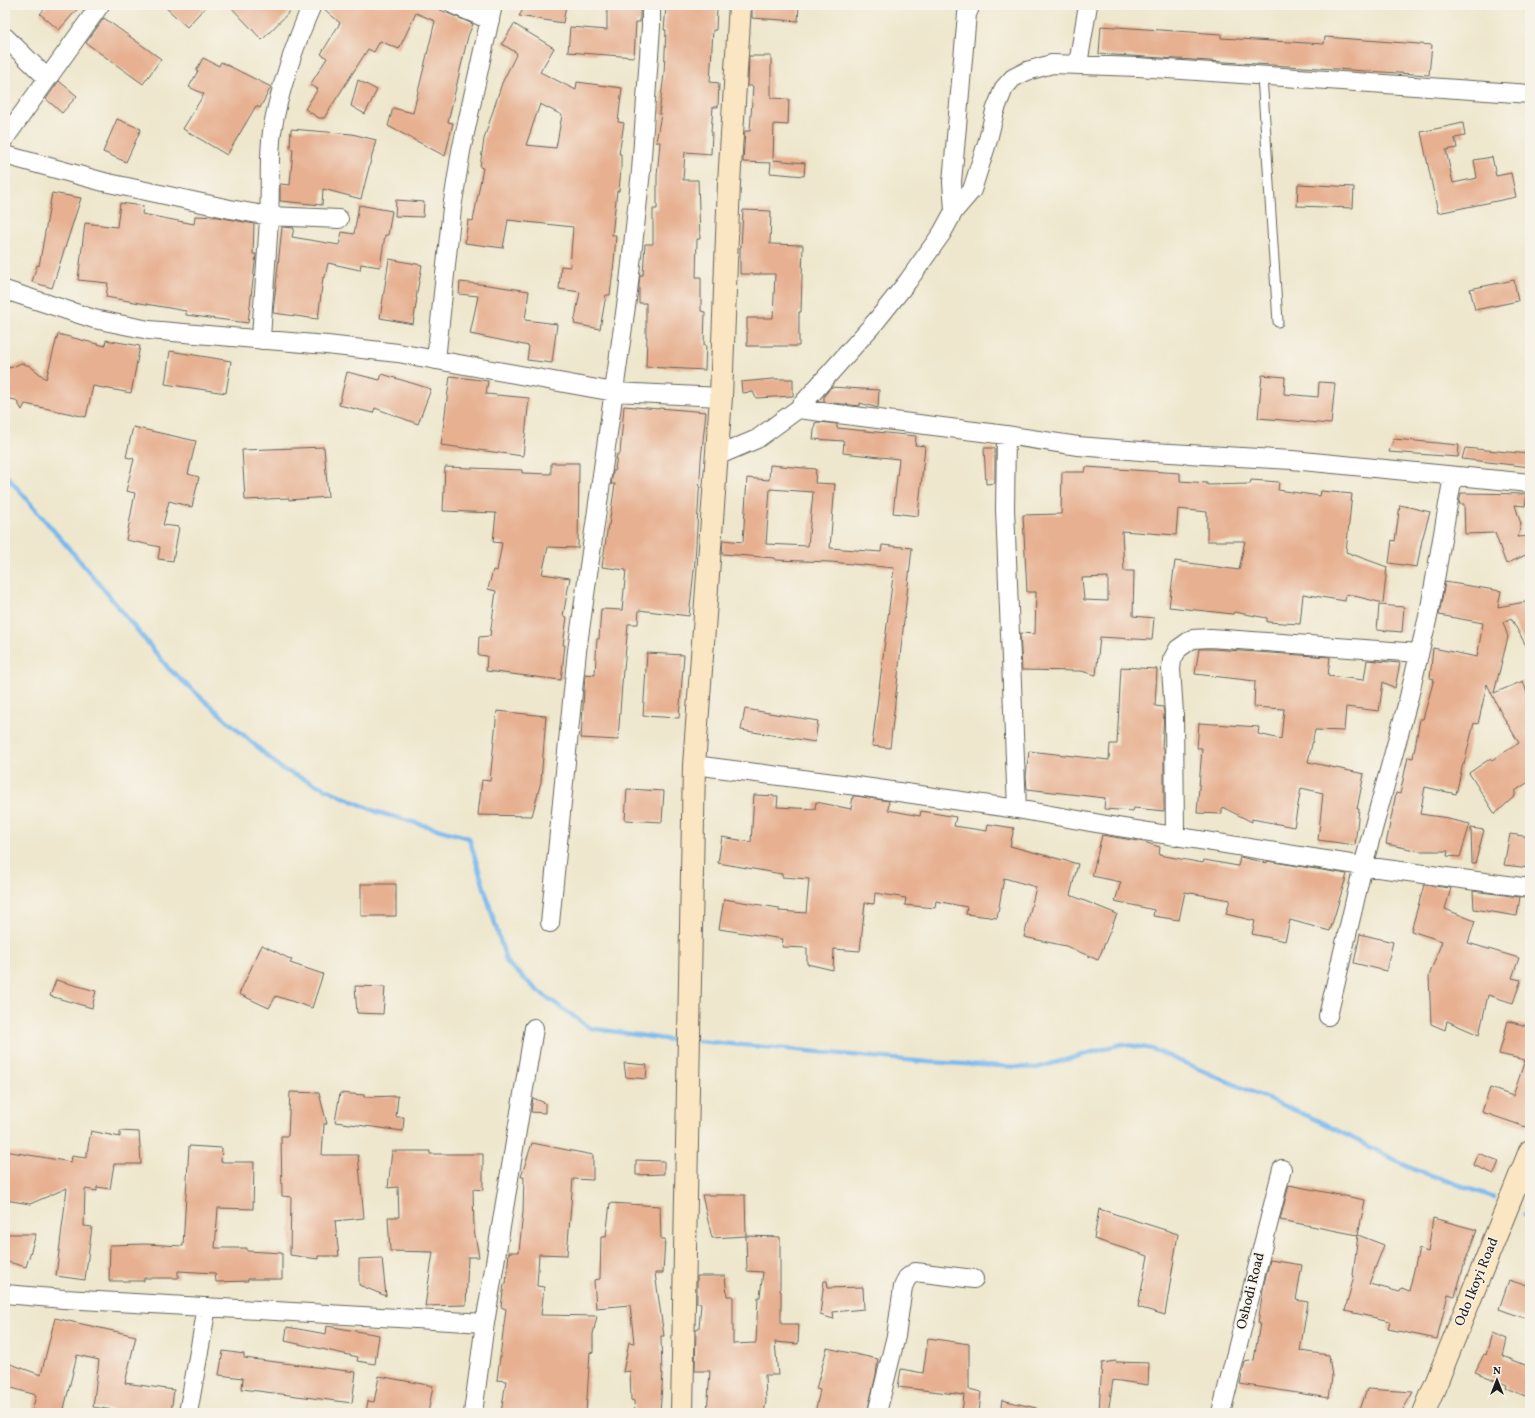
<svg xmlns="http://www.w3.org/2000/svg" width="1535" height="1418" font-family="Vollkorn,serif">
	<rect width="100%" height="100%" fill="#f7f3e8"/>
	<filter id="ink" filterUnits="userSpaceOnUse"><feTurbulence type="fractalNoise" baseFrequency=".025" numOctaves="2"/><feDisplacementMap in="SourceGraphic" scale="8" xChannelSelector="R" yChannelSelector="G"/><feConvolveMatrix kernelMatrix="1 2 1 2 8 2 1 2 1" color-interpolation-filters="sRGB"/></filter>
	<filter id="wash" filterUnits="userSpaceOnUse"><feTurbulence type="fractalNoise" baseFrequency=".012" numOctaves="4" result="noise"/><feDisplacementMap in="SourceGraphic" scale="16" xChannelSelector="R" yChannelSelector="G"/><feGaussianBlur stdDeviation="0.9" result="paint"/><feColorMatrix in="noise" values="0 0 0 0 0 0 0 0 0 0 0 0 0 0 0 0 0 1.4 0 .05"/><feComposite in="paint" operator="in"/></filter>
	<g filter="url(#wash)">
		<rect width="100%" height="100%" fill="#eee7cd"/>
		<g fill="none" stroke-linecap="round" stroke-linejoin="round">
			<path stroke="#79b8ed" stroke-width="4.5" d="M 5,474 L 97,581 L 169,669 L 282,769 L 377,812 L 469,838 L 507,963 L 538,991 L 590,1028 L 671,1040
				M 698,1041 L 927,1062 L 1036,1068 L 1122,1044 L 1152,1049 L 1317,1120 L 1413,1169 L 1494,1197
				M 1524,1214 L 1530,1217"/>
		</g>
		<g id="blocks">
			<path fill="#e7b091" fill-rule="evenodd" d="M 48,5 L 81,5 L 59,30 L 40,14 Z
				M 163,5 L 207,5 L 187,27 Z
				M 229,5 L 296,5 L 262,40 Z
				M 322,5 L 429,5 L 473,24 L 468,36 L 448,122 L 453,123 L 445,156 L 388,126 L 393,108 L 413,113 L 435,21 L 416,13 L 399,49 L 380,41 L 374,52 L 368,49 L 324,118 L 319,118 L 305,109 L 318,89 L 310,85 L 327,58 L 321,54 L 340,23 L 322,7 Z
				M 526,5 L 566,5 L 563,23 L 519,16 Z
				M 607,5 L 640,5 L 640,22 L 636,22 L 634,57 L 568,52 L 570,27 L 607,30 Z
				M 752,5 L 799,5 L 798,21 L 752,18 Z
				M 666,6 L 693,8 L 694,6 L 717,8 L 716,30 L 713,30 L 710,82 L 719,83 L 718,107 L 713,107 L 711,132 L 712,132 L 711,154 L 685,152 L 683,180 L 698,180 L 700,239 L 697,239 L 696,277 L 701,277 L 701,311 L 705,312 L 704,345 L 706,345 L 705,370 L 646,367 L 647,337 L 646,337 L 646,303 L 639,303 L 639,284 L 640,275 L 643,275 L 645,244 L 653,244 L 653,209 L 657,209 L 657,176 L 660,142 L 656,142 L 661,114 L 659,114 L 664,74 L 666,30 L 664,30 Z
				M 104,18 L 161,59 L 143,84 L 86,43 Z
				M 514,24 L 554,48 L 540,72 L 576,90 L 577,82 L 622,88 L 618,122 L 624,123 L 619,154 L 621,154 L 621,168 L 619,191 L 617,191 L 612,235 L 616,235 L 614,262 L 610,295 L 606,295 L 600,329 L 574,324 L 580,292 L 559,289 L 561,266 L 570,267 L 573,227 L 508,220 L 503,248 L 465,243 L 468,220 L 473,221 L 483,168 L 480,167 L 484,139 L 502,83 L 517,53 L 502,44 ZM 540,104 L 562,115 L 556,148 L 526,145 Z
				M 1101,26 L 1221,34 L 1221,38 L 1324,44 L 1325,37 L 1432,45 L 1429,75 L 1099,54 Z
				M 749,56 L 771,56 L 771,98 L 789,99 L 788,125 L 774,124 L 773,160 L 805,163 L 804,176 L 770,173 L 771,163 L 743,162 L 745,131 L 750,131 L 753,86 L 748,86 Z
				M 203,58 L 219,66 L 221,62 L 271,87 L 260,108 L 256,106 L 227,155 L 183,129 L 204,94 L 189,87 L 198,71 L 196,71 Z
				M 358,80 L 377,90 L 365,114 L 351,106 Z
				M 59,81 L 77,96 L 62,113 L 46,99 Z
				M 117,119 L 141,129 L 126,162 L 103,152 Z
				M 1463,123 L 1465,136 L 1455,138 L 1457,148 L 1446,150 L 1453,183 L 1477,178 L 1474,160 L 1492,157 L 1496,176 L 1511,173 L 1516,197 L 1438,213 L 1421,132 Z
				M 291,129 L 352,134 L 376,140 L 361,199 L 323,189 L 322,205 L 280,201 L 280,184 L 290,185 L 293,149 L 290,148 Z
				M 1298,184 L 1354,187 L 1353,208 L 1297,206 Z
				M 52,193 L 81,198 L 52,288 L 32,282 L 37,265 L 39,266 Z
				M 396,200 L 424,202 L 423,217 L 395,216 Z
				M 120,203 L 143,206 L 142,214 L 194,224 L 195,216 L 219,217 L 254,224 L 253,254 L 256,254 L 248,323 L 186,315 L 186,311 L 106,297 L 108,283 L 78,280 L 85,223 L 117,227 Z
				M 359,205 L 392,211 L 388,235 L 385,235 L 380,267 L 361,264 L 360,270 L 328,263 L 325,277 L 323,277 L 318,319 L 273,313 L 282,227 L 294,228 L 292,237 L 339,245 L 342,232 L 354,234 Z
				M 743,210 L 771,211 L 770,244 L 803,245 L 801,312 L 799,312 L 799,346 L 747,346 L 747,318 L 773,318 L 775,274 L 740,274 L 740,247 L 741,247 Z
				M 389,259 L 422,265 L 416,298 L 417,298 L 413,324 L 380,318 Z
				M 1514,280 L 1518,301 L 1475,310 L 1470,289 Z
				M 460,282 L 488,285 L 529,291 L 525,320 L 557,324 L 552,363 L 527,360 L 529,346 L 470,334 L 478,296 L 459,294 Z
				M 58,334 L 105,346 L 106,340 L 140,346 L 131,393 L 93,386 L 86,417 L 25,404 L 22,410 L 16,400 L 5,398 L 5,377 L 8,368 L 13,367 L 21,363 L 30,366 L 46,379 Z
				M 170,351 L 231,361 L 226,393 L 165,384 Z
				M 347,372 L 380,380 L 382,374 L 431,389 L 418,424 L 375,408 L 373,413 L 339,405 Z
				M 1262,375 L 1285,377 L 1284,394 L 1318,397 L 1319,382 L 1335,383 L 1331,424 L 1258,418 Z
				M 450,376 L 488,381 L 486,394 L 529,398 L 523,456 L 441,445 Z
				M 773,379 L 793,379 L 793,396 L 756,398 L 753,392 L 742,393 L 741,382 Z
				M 831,387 L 879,390 L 878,408 L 860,403 L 860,406 L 824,402 L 824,396 Z
				M 624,406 L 659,409 L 659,408 L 706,412 L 701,460 L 695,561 L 689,616 L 639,610 L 638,624 L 628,624 L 624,670 L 623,670 L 618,740 L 581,738 L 585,674 L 595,675 L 597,639 L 599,639 L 601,609 L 622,610 L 626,570 L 602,567 L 608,525 L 609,525 L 615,484 L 611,484 L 613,471 L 615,471 L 617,454 L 620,454 Z
				M 819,422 L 837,424 L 837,428 L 916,436 L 915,445 L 925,446 L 918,516 L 893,513 L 899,459 L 843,453 L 844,441 L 813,439 L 815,423 Z
				M 133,427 L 196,441 L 188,474 L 199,477 L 192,507 L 169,501 L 163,525 L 179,527 L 173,561 L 158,559 L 160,547 L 126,540 L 135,493 L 126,491 L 134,459 L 126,457 Z
				M 1394,439 L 1459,445 L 1458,457 L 1389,452 Z
				M 324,447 L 328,497 L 289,500 L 289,498 L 245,500 L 242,450 Z
				M 984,448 L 995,448 L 995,483 L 986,484 Z
				M 1465,448 L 1530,454 L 1530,467 L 1462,459 Z
				M 551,463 L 579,463 L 578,548 L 548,547 L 542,574 L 570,578 L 563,616 L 567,617 L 563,645 L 565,645 L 561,680 L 486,671 L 487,656 L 478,655 L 479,637 L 490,636 L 496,591 L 488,589 L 493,570 L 497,571 L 502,543 L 493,542 L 496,513 L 443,511 L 445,467 L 522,470 L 522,473 L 551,474 Z
				M 770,465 L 816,469 L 815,483 L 835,484 L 830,548 L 881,552 L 882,545 L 912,548 L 890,748 L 872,746 L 894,568 L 831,562 L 775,560 L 775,558 L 722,554 L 723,540 L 743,542 L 747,478 L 769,480 ZM 770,489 L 813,492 L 808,546 L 766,544 Z
				M 1086,467 L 1180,473 L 1180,481 L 1207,483 L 1207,485 L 1250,484 L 1251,480 L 1279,482 L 1278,490 L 1320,496 L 1321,491 L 1352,494 L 1346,552 L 1387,567 L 1383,603 L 1346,594 L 1345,601 L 1303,594 L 1300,624 L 1267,622 L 1267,618 L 1234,612 L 1233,614 L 1169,607 L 1175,561 L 1239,570 L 1245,541 L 1207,541 L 1207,512 L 1178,509 L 1176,535 L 1122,531 L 1124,571 L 1134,571 L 1133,616 L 1154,618 L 1152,640 L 1100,637 L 1096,675 L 1081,671 L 1022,670 L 1020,633 L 1035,634 L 1036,592 L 1027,592 L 1023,515 L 1061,514 L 1062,472 L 1085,472 ZM 1108,577 L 1108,601 L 1084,600 L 1082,578 Z
				M 1461,493 L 1527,494 L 1525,506 L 1515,505 L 1521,524 L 1518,537 L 1530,536 L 1530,553 L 1506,564 L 1495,533 L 1465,534 L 1464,504 L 1459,504 Z
				M 1400,505 L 1430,512 L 1422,540 L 1417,567 L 1389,563 L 1392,540 L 1395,541 Z
				M 1445,582 L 1501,591 L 1498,607 L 1530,601 L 1530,653 L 1511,618 L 1503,622 L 1508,637 L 1494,693 L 1523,681 L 1530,702 L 1530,781 L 1515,791 L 1515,796 L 1495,814 L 1469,773 L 1491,758 L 1492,760 L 1519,743 L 1501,713 L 1487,684 L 1478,724 L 1474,723 L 1464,764 L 1463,763 L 1456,794 L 1425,787 L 1420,814 L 1448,818 L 1448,819 L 1470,824 L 1460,857 L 1447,856 L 1448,851 L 1420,851 L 1386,844 L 1396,793 L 1400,794 L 1408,757 L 1413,758 L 1420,719 L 1423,719 L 1434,679 L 1430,678 L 1433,648 L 1477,657 L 1483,623 L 1439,615 Z
				M 1379,605 L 1404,607 L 1402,632 L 1377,630 Z
				M 1199,649 L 1211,649 L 1330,657 L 1328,676 L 1364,680 L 1367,660 L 1400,663 L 1395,688 L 1383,682 L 1379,711 L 1346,707 L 1344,731 L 1315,730 L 1308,762 L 1364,774 L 1357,809 L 1359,809 L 1355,845 L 1318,840 L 1323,793 L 1301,788 L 1294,827 L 1252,819 L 1252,822 L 1222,807 L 1222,814 L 1197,813 L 1202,748 L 1197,748 L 1199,723 L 1259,727 L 1258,734 L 1281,739 L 1284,709 L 1254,707 L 1255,681 L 1195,674 Z
				M 647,653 L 684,655 L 679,718 L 643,716 Z
				M 1121,667 L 1157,669 L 1155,706 L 1163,707 L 1164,713 L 1162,748 L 1164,748 L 1164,811 L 1134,808 L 1133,811 L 1104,809 L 1105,798 L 1027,789 L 1026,776 L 1029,751 L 1109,760 L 1110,744 L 1117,744 Z
				M 745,709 L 818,721 L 815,742 L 741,730 Z
				M 497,711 L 546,716 L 541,782 L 532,816 L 478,815 L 482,780 L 490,781 Z
				M 627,789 L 664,791 L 662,822 L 625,820 Z
				M 754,795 L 778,796 L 777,807 L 815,809 L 816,802 L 851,809 L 853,796 L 856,796 L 889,801 L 888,810 L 920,816 L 921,811 L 956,817 L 954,826 L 987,831 L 988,824 L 1014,828 L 1010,846 L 1078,864 L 1070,895 L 1117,914 L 1098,960 L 1066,946 L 1024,937 L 1036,887 L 1004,878 L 997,918 L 966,914 L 967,907 L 936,901 L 935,908 L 905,905 L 906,898 L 875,893 L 874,904 L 865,903 L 860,951 L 834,949 L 833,970 L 807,964 L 807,948 L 782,947 L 783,939 L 719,929 L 724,899 L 779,908 L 779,911 L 806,913 L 809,879 L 782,877 L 782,874 L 718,863 L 722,837 L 751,842 Z
				M 1471,828 L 1484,830 L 1475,864 L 1472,864 Z
				M 1510,834 L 1530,837 L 1530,868 L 1504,865 Z
				M 1102,835 L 1144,842 L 1160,847 L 1159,855 L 1203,863 L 1204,860 L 1238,866 L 1240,857 L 1267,863 L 1267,861 L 1347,874 L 1330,931 L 1290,920 L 1285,941 L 1252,934 L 1255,921 L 1226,914 L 1230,900 L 1185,892 L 1179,920 L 1153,916 L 1154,910 L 1115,901 L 1121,882 L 1092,876 Z
				M 361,884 L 396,884 L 396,916 L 361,916 Z
				M 1424,885 L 1451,888 L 1445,909 L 1475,921 L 1468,943 L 1519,958 L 1512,978 L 1521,980 L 1513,1003 L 1488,995 L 1479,1035 L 1447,1021 L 1445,1030 L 1431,1024 L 1429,976 L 1442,941 L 1411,931 Z
				M 1473,891 L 1520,897 L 1517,916 L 1474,909 Z
				M 1360,934 L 1393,942 L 1386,971 L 1354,963 Z
				M 262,945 L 292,960 L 290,963 L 323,974 L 312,1008 L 276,996 L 269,1008 L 239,994 Z
				M 56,980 L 96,991 L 92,1008 L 50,996 Z
				M 355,986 L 385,987 L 383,1014 L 357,1013 Z
				M 1508,1021 L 1530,1027 L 1530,1115 L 1526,1127 L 1482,1112 L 1490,1088 L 1513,1096 L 1525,1060 L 1499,1054 Z
				M 624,1063 L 647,1065 L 646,1079 L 626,1077 Z
				M 290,1092 L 319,1093 L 327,1124 L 324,1124 L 322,1155 L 358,1155 L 364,1218 L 335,1221 L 339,1256 L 318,1256 L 318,1259 L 290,1255 L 291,1197 L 282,1196 L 281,1136 L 288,1136 Z
				M 340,1093 L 364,1095 L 364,1097 L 398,1096 L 396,1117 L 404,1117 L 403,1131 L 335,1122 Z
				M 533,1098 L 545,1103 L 545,1113 L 531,1112 Z
				M 91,1131 L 120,1137 L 120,1131 L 139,1132 L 141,1164 L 114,1164 L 110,1189 L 97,1187 L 97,1191 L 85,1189 L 84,1226 L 92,1227 L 85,1280 L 56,1276 L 67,1188 L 30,1204 L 5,1200 L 5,1151 L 71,1162 L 72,1156 L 86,1158 Z
				M 532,1143 L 593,1155 L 593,1180 L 573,1179 L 567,1255 L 539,1254 L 537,1286 L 544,1287 L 541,1315 L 597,1316 L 593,1334 L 593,1353 L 590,1352 L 586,1413 L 501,1413 L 506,1381 L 497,1380 L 506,1309 L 501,1307 L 504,1284 L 506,1284 L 509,1252 L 519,1252 L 523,1212 L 524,1177 L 521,1177 Z
				M 189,1146 L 222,1148 L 221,1162 L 254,1162 L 253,1209 L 218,1208 L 215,1248 L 247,1248 L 247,1251 L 282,1253 L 282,1279 L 248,1279 L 248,1281 L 216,1282 L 215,1273 L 178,1271 L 178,1278 L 144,1278 L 144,1281 L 109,1281 L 110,1245 L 145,1244 L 183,1246 Z
				M 392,1151 L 430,1151 L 430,1154 L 483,1154 L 483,1190 L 473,1189 L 474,1230 L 479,1257 L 468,1257 L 466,1305 L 425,1306 L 433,1252 L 390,1251 L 388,1217 L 399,1217 L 398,1187 L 388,1188 Z
				M 1478,1153 L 1499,1161 L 1494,1174 L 1473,1165 Z
				M 636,1160 L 664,1161 L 664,1174 L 636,1175 Z
				M 1289,1185 L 1365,1200 L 1358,1235 L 1280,1220 Z
				M 702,1195 L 745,1195 L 746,1236 L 712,1238 Z
				M 610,1203 L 660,1206 L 661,1239 L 665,1239 L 663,1273 L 655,1273 L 664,1336 L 661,1336 L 662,1374 L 663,1373 L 660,1413 L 635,1413 L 634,1401 L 631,1400 L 630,1371 L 623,1372 L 629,1342 L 634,1343 L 630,1305 L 596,1308 L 594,1280 L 600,1279 L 601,1237 L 606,1237 Z
				M 1099,1209 L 1178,1234 L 1165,1315 L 1138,1307 L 1148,1256 L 1094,1239 Z
				M 1433,1218 L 1477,1230 L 1465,1262 L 1455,1296 L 1448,1294 L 1437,1339 L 1388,1329 L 1390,1321 L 1345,1311 L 1354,1276 L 1353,1275 L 1358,1235 L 1384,1245 L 1369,1284 L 1400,1292 L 1402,1288 L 1409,1291 L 1419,1249 L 1428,1252 Z
				M 5,1234 L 36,1234 L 26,1267 L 5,1261 Z
				M 746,1236 L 780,1237 L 780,1291 L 781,1291 L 781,1324 L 799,1324 L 798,1344 L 775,1342 L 778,1375 L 765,1375 L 766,1402 L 764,1413 L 707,1413 L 710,1371 L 695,1371 L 696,1329 L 699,1328 L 701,1304 L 697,1303 L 697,1276 L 725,1276 L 727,1296 L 733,1296 L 733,1344 L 756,1343 L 758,1297 L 760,1297 L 763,1272 L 747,1271 Z
				M 382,1258 L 386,1296 L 359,1285 L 359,1259 Z
				M 1270,1260 L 1302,1265 L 1296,1300 L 1308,1302 L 1300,1351 L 1329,1355 L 1332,1377 L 1329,1398 L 1240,1384 L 1245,1362 L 1254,1360 L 1260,1323 L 1258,1323 L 1264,1283 Z
				M 1509,1280 L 1530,1287 L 1530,1320 L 1499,1309 Z
				M 824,1281 L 827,1281 L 828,1288 L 863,1287 L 864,1309 L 833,1312 L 834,1319 L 820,1315 Z
				M 55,1318 L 136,1336 L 125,1383 L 174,1390 L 171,1413 L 133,1413 L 93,1407 L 99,1360 L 77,1355 L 63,1413 L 32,1413 L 36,1395 L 5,1386 L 5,1362 L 41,1375 Z
				M 327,1326 L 379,1335 L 375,1364 L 357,1361 L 358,1357 L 285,1341 L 287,1327 L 326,1334 Z
				M 1492,1333 L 1507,1339 L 1503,1356 L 1530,1367 L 1530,1398 L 1506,1388 L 1507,1385 L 1475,1372 L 1484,1354 L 1486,1355 Z
				M 928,1338 L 969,1344 L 969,1389 L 981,1392 L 979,1413 L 962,1413 L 964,1395 L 898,1387 L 901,1369 L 923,1373 Z
				M 827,1348 L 878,1359 L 876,1375 L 867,1413 L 815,1413 L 820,1390 L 816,1389 Z
				M 223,1351 L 244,1354 L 244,1358 L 356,1372 L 352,1403 L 242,1389 L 243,1378 L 219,1375 Z
				M 1116,1361 L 1116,1362 L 1149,1363 L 1148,1385 L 1113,1380 L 1108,1413 L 1099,1412 L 1102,1363 Z
				M 379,1376 L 433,1386 L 428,1413 L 366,1413 L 368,1401 L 374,1402 Z
				M 1367,1389 L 1413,1392 L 1401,1413 L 1359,1413 Z
				M 1002,1400 L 1036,1408 L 1036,1413 L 1000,1413 Z"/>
		</g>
	</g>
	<g filter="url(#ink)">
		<use href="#blocks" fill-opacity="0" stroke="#66635a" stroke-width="1"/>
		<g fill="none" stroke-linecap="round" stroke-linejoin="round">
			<g stroke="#66635a" stroke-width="11">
				<path id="lane" d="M 1262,76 L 1278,322"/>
			</g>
			<g stroke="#66635a" stroke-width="20">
				<path id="street" d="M 454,5 L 490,20
					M 5,37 L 47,78
					M 1078,64 L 1088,5
					M 5,138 L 100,5
					M 5,155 L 104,182 L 230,209 L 269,216 L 339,219
					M 954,211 L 972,190 L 988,140 L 995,111 L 1004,88 L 1013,78 L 1027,71 L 1052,64 L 1138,67 L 1530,94
					M 5,290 L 94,319 L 149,330 L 327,345 L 398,353 L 614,392 L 721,397
					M 261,340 C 263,299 267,258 269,217 C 271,188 268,160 272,132 C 278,93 296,41 312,5
					M 436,360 L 452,208 L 461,151 L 493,5
					M 798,409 L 877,320 L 908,281 L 942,233 L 954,211 L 952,182 L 967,14 L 971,5
					M 1006,435 L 1005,509 L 1017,809
					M 717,456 L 757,439 L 798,409 L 1006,435 L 1078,446 L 1153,452 L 1292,460 L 1530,483
					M 694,765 L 857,786 L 1017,809 L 1118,827 L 1363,866 L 1530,888
					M 1175,837 L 1174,713 L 1171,669 L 1172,660 L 1178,649 L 1192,639 L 1211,638 L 1419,653
					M 550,923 L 577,651 L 628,292 L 641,171 L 651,27 L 651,5
					M 1328,1016 L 1363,866 L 1408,701 L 1430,608 L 1453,476
					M 5,1294 L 64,1299 L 485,1323
					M 188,1413 L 207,1307
					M 473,1413 L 485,1323 L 534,1028
					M 877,1413 L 896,1336 L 903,1287 L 907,1278 L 915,1272 L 974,1279
					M 1221,1413 L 1282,1169"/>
			</g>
			<g stroke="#66635a" stroke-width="24">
				<path id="secondary" d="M 682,1413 L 694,765 L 721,397 L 729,183 L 740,5
					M 1424,1413 L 1530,1151"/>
			</g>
			<use href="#lane" stroke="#fff" stroke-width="9"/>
			<use href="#street" stroke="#fff" stroke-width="18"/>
			<use href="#secondary" stroke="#fbe6c3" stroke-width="22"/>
		</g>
	</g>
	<g text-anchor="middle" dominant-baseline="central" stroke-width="3" stroke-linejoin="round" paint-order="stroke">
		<g font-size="14" fill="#1c1c1c" stroke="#f7f3e8">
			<text transform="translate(1477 1282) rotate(-68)">Odo Ikoyi Road</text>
			<text transform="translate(1251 1291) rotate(-76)">Oshodi Road</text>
		</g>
	</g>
	<rect width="1535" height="1418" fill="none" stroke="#f7f3e8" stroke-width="20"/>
	<g transform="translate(1497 1380)" stroke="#f7f3e8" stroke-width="3" paint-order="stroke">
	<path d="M0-3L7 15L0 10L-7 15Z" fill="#1c1c1c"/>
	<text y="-6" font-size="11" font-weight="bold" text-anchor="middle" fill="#1c1c1c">N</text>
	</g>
</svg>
